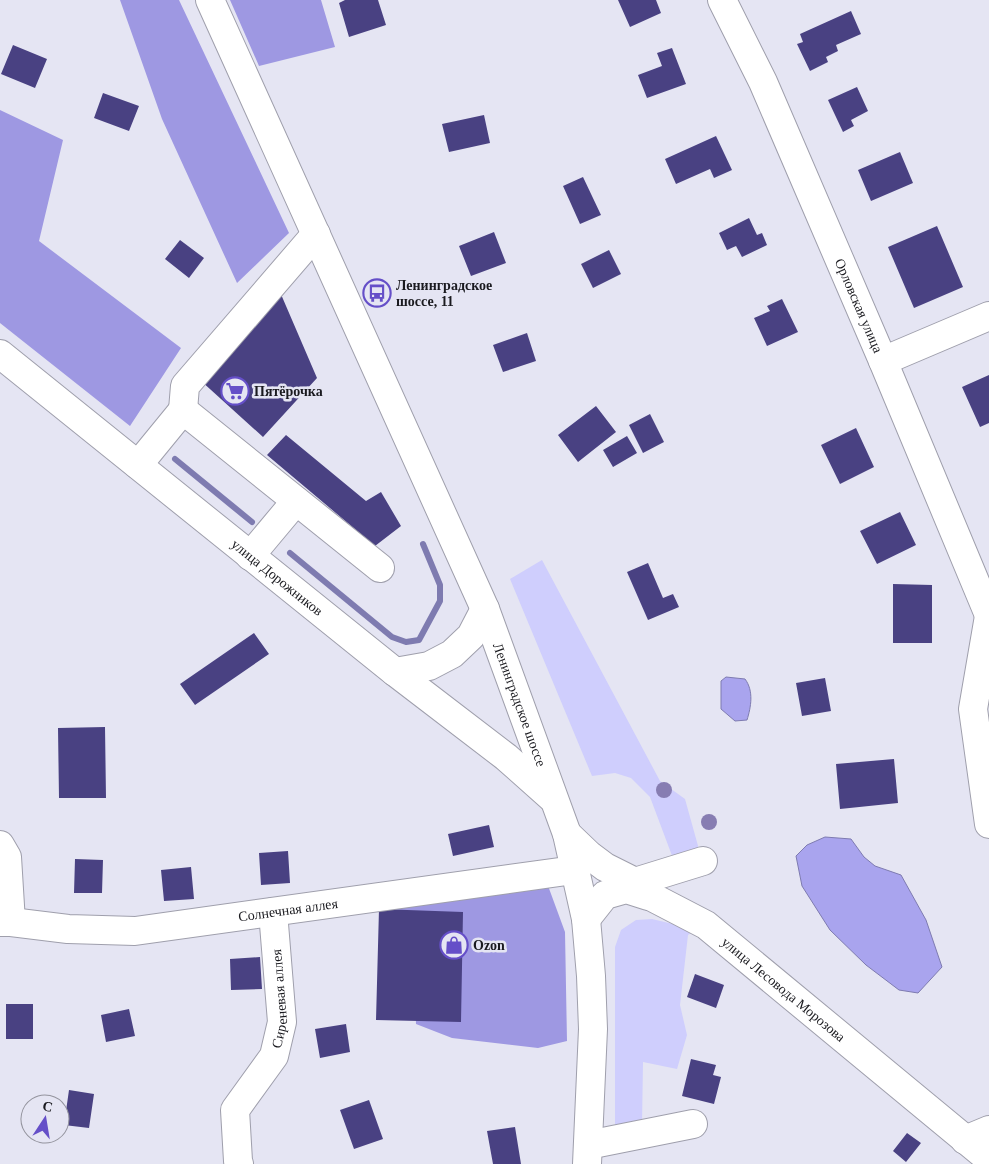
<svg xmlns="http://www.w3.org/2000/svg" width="989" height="1164" font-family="Georgia,serif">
	<rect width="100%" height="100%" fill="#e5e5f3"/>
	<path fill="#cfcefd" d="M 542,560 L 660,781 L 685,799 L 700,853 L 674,861 L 650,797 L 631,778 L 615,773 L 592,776 L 510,579 Z
		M 652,919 L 677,925 L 692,932 L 688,935 L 680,1005 L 687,1035 L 677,1069 L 643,1062 L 642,1125 L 615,1132 L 615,947 L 621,930 L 636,920 Z"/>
	<path fill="#9e98e2" d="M 120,0 L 179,0 L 289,233 L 237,283 L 162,119 Z
		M 230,0 L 321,0 L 335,47 L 259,66 Z
		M 0,110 L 63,140 L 39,241 L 181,348 L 130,426 L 0,323 Z
		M 547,883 L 565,932 L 567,1041 L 538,1048 L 452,1038 L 416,1024 L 415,991 L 387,907 Z"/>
	<path fill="#a9a4ee" stroke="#7e7bb0" d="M 726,677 L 745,679 C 754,691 751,707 747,720 L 735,721 L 721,709 L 721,681 Z
		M 825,837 L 851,839 L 864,857 L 875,866 L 901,875 L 926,920 L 942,967 L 918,993 L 899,990 L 866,965 L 830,930 L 802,886 L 796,856 L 807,845 Z"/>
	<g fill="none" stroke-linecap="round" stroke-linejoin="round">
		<path stroke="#7e7bb0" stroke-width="6" d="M 175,459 L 252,522
			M 290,553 L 392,637 L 406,642 L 419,640 L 440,601 L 440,585 L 423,544"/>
	</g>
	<path fill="#494182" d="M 345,0 L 378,0 L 386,25 L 349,37 L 339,3 Z
		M 618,0 L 656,0 L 661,13 L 630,27 Z
		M 851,11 L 861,34 L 836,45 L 838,51 L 826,57 L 828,62 L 810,71 L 797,44 L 803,42 L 800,34 Z
		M 13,45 L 47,59 L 35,88 L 1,74 Z
		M 672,48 L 686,84 L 647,98 L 638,75 L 662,66 L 657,53 Z
		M 857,87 L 868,111 L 851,120 L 854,126 L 843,132 L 828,100 Z
		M 103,93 L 139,106 L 129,131 L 94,118 Z
		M 484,115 L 490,143 L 449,152 L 442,124 Z
		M 716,136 L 732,170 L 714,178 L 710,169 L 676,184 L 665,159 Z
		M 900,152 L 913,183 L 871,201 L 858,170 Z
		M 583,177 L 601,215 L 580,224 L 563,186 Z
		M 749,218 L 757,235 L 762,233 L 767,245 L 742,257 L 736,246 L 727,250 L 719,233 Z
		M 937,226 L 963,287 L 914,308 L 888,247 Z
		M 494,232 L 506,263 L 471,276 L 459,246 Z
		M 180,240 L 204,258 L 189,278 L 165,259 Z
		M 609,250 L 621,274 L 593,288 L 581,264 Z
		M 280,292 L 317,378 L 263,437 L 200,380 Z
		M 782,299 L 798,332 L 767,346 L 754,318 L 770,311 L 767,306 Z
		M 527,333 L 536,361 L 503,372 L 493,345 Z
		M 989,375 L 989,423 L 980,427 L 962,387 Z
		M 596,406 L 616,432 L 578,462 L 558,435 Z
		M 650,414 L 664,442 L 643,453 L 629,425 Z
		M 856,428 L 874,467 L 840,484 L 821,445 Z
		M 286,435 L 366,501 L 381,492 L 401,526 L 375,546 L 267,455 Z
		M 627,436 L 637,453 L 613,467 L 603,450 Z
		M 900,512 L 916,545 L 877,564 L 860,531 Z
		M 648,563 L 663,598 L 673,594 L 679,607 L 648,620 L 627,572 Z
		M 893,584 L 932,585 L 932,643 L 893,643 Z
		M 254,633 L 269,654 L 195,705 L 180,684 Z
		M 825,678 L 831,711 L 802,716 L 796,683 Z
		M 105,727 L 106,798 L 59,798 L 58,728 Z
		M 894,759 L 898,803 L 840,809 L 836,764 Z
		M 489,825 L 494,847 L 453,856 L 448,834 Z
		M 288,851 L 290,883 L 261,885 L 259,853 Z
		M 75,859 L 103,860 L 102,893 L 74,893 Z
		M 191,867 L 194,899 L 164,901 L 161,870 Z
		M 379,909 L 463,912 L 461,1022 L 376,1020 Z
		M 260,957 L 262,989 L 231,990 L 230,959 Z
		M 695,974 L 724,985 L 716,1008 L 687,997 Z
		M 6,1004 L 33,1004 L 33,1039 L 6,1039 Z
		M 129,1009 L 135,1036 L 106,1042 L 101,1015 Z
		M 346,1024 L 350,1052 L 320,1058 L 315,1029 Z
		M 691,1059 L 716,1065 L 713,1075 L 721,1077 L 714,1104 L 682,1096 Z
		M 69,1090 L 94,1094 L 89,1128 L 64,1125 Z
		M 369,1100 L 383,1139 L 354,1149 L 340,1110 Z
		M 515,1127 L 521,1164 L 493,1164 L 487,1131 Z
		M 907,1133 L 921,1143 L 906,1162 L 893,1151 Z"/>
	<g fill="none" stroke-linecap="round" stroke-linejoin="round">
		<g stroke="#9f9fac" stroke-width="30">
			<g id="minor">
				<path id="s1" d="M 722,0 L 763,82 L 883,361 L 989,615"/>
				<path d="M 883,361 L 989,316"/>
				<path d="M 183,410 L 185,386 L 316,234"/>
				<path d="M 138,465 L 183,410 L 380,568"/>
				<path d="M 250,556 L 296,501"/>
				<path d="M 989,616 L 973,709 L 989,824"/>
				<path id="s2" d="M 567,834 L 589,855 L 605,867 L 635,882 L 654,898 L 706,925 L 989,1159"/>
				<path d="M 0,845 L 7,857 L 11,922"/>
				<path d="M 635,882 L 703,861"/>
				<path d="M 586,919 L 605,895 L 626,889 L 648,896"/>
				<path id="s3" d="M 0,922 L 11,922 L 68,929 L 135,931 L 574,870"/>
				<path d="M 965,1140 L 989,1130"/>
				<path d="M 588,1145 L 693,1124"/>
				<path id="s4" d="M 239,1164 L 238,1161 L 235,1110 L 274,1056 L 282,1022 L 273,912"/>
			</g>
		</g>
		<g stroke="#9f9fac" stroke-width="30">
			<g id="major">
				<path id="s5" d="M 210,0 L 476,589 L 485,609 L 567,834 L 586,919 L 591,976 L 593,1029 L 587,1164"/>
				<path id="s6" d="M 0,354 L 395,672 L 506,757 L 551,797"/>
				<path d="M 395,672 L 429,666 L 452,654 L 471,636 L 485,609"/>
			</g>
		</g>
		<use href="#minor" stroke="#fff" stroke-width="28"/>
		<use href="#major" stroke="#fff" stroke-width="28"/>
	</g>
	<g fill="#877db2">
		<circle cx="664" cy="790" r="8"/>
		<circle cx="709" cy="822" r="8"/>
	</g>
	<defs>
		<g id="bus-ring" transform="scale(1.4375)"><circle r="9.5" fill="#e5e5f3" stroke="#654fc8" stroke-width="1.5"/><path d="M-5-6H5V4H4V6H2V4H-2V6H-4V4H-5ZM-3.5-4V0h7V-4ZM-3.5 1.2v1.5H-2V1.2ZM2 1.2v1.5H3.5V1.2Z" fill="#654fc8"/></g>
		<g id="supermarket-ring" transform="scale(1.4375)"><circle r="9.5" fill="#e5e5f3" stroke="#654fc8" stroke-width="1.5"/><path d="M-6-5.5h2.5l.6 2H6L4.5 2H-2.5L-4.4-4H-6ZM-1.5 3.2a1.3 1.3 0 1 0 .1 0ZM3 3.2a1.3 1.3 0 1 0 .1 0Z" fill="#654fc8"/></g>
		<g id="shop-ring" transform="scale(1.4375)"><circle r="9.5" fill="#e5e5f3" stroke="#654fc8" stroke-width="1.5"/><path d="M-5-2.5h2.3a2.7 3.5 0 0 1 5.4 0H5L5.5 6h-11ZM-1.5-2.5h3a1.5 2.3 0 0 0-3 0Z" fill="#654fc8"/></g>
	</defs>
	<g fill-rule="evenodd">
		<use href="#bus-ring" x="377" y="293"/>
		<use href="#supermarket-ring" x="235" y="391"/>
		<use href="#shop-ring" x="454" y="945"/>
	</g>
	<g text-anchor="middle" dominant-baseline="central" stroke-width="5" stroke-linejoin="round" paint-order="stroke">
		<g font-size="14" font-weight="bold" fill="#1a1a1f" stroke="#e5e5f3" text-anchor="start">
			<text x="396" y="285">Ленинградское<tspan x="396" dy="16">шоссе, 11</tspan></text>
			<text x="254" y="391">Пятёрочка</text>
			<text x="473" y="945">Ozon</text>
		</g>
		<g font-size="14" fill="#1a1a1f" stroke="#e5e5f3">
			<text stroke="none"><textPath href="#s1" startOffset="335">Орловская улица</textPath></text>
			<text stroke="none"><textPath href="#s6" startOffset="356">улица Дорожников</textPath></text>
			<text stroke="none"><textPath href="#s5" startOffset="770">Ленинградское шоссе</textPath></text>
			<text stroke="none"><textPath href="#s3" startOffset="290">Солнечная аллея</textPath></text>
			<text stroke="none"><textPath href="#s2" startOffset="268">улица Лесовода Морозова</textPath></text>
			<text stroke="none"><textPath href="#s4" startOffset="179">Сиреневая аллея</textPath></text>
		</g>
	</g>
	<g transform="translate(45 1119) rotate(12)"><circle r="24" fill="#e5e5f3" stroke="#94949e"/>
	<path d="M0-4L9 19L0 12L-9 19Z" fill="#654fc8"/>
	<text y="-8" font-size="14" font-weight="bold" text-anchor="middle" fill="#1a1a1f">С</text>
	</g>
</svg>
